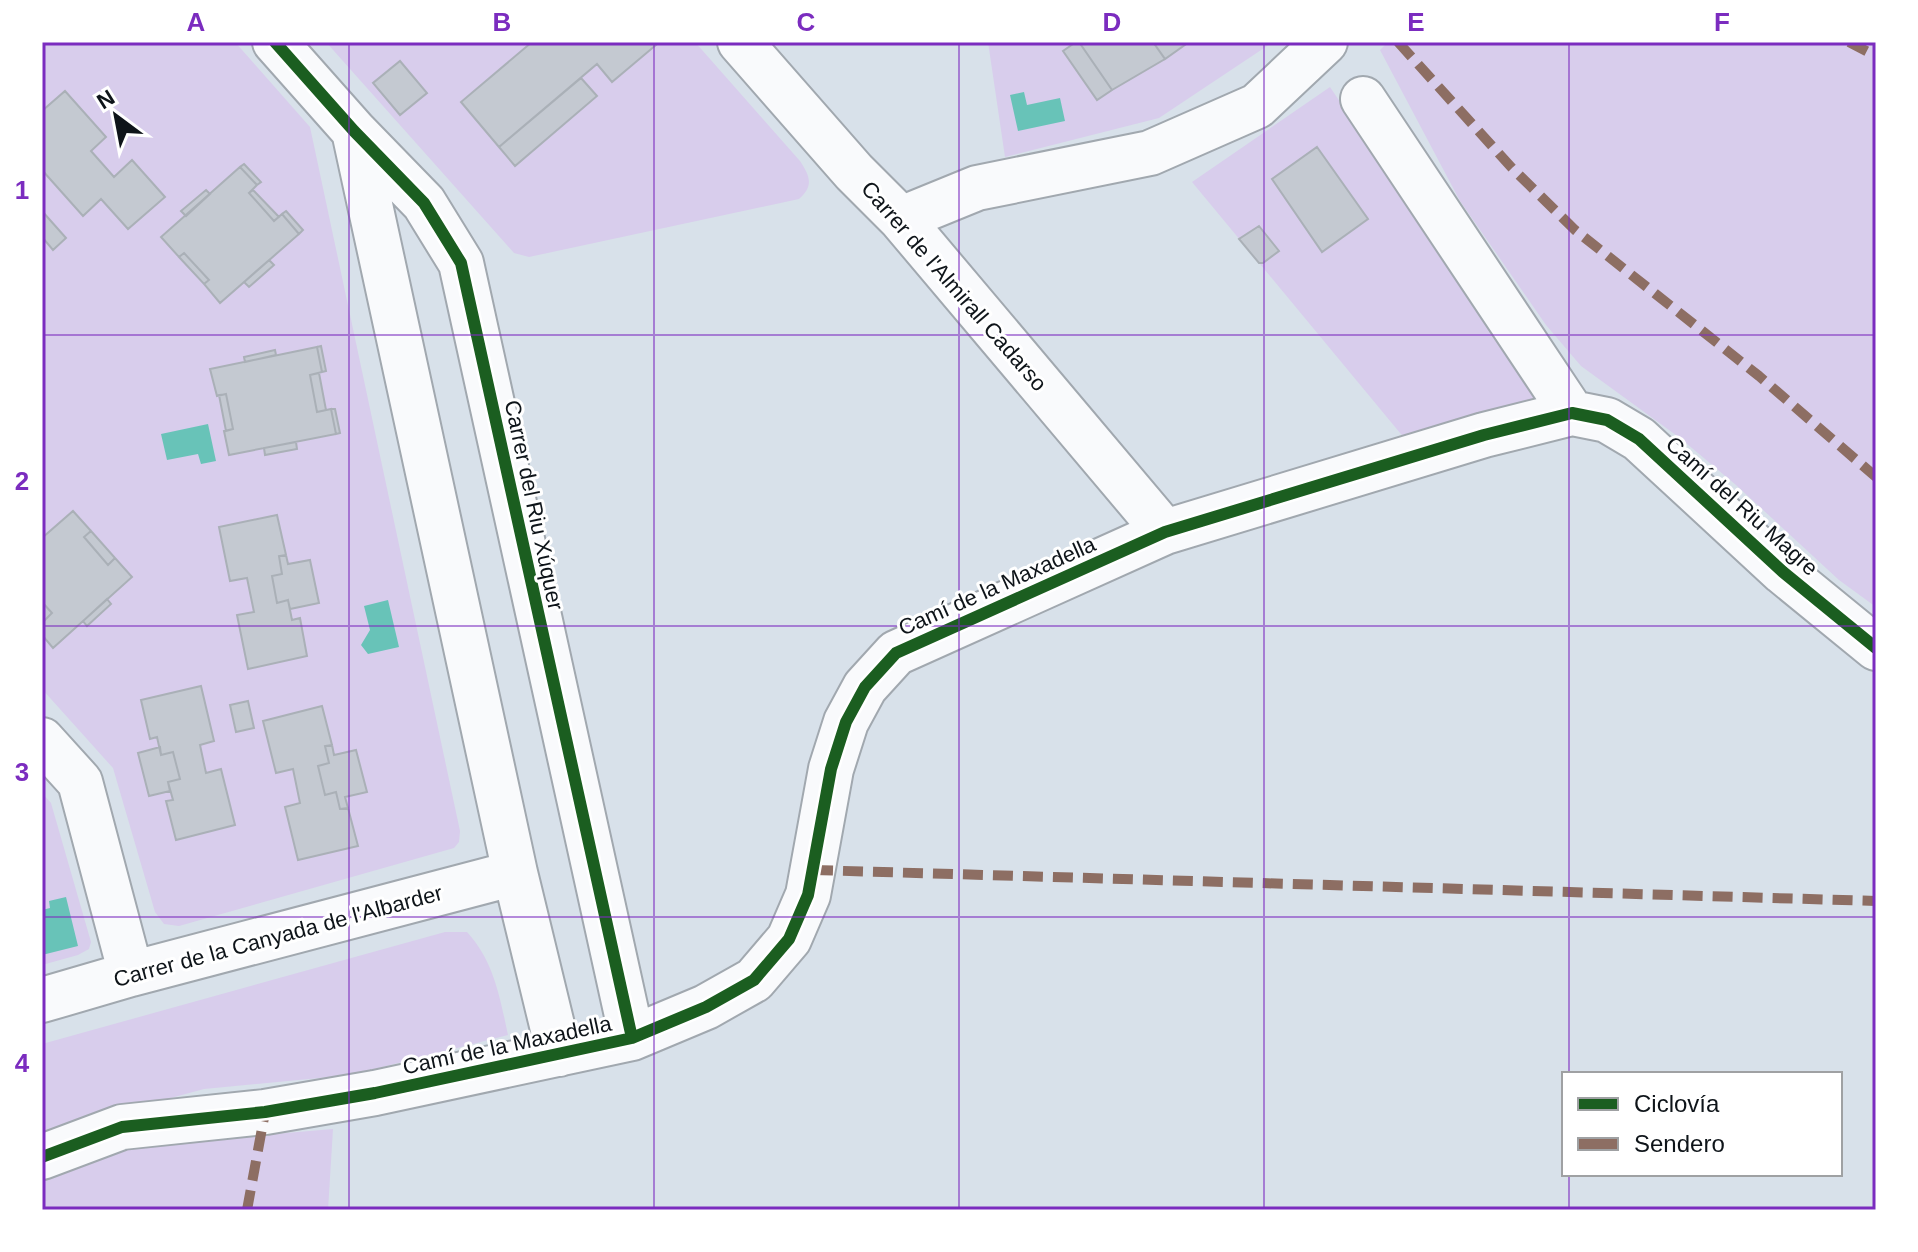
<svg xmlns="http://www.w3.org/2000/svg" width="1918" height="1252" font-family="Arial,sans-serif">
	<rect width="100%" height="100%" fill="#d8e1ea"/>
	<path fill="#d8cdec" d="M 42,42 L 235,42 L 310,127 L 460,831 L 459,842 L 454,848 L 179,926 L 164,924 L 155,912 L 113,768 L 42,689 Z
		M 326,42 L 695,42 L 800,161 C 810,176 814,186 799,199 L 529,257 L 514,253 Z
		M 988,42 L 1273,42 L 1159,118 L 1005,157 Z
		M 1388,42 L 1876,42 L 1876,607 L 1839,580 L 1736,485 L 1680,438 L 1581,366 L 1546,325 L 1460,201 L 1380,50 Z
		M 1330,87 L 1539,399 L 1405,439 L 1192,182 Z
		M 42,793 L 51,803 L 91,942 L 89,949 L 78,955 L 42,965 Z
		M 445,932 L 467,932 C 494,961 500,998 508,1035 L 351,1075 L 204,1089 L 42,1133 L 42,1044 Z
		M 333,1129 L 328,1210 L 42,1210 L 42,1165 L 100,1149 Z"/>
	<path fill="#68c3b8" d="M 1024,92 L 1027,105 L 1060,98 L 1065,121 L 1018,131 L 1010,95 Z
		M 208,424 L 216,461 L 201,464 L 198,454 L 167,460 L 161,434 Z
		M 388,600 L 399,647 L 368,654 L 361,645 L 370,630 L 364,606 Z
		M 66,897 L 78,946 L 42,955 L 42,910 L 50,908 L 49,901 Z"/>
	<path fill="#c4c9d1" stroke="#aab0b7" stroke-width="2" d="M 532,42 L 653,42 L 656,45 L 612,82 L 597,64 L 499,147 L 461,102 Z
		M 1076,42 L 1079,42 L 1112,90 L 1097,100 L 1063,51 Z
		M 1079,42 L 1153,42 L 1165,59 L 1112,90 Z
		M 1153,42 L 1189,42 L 1165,59 Z
		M 400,61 L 427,93 L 400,115 L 373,83 Z
		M 581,78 L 597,96 L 515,166 L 499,147 Z
		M 65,91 L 106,137 L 91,151 L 114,177 L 132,160 L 165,197 L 128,229 L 101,199 L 83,216 L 42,170 L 42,111 Z
		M 1317,147 L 1368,219 L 1322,252 L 1272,179 Z
		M 244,164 L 261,182 L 257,185 L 240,167 Z
		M 240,167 L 257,185 L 249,193 L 274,221 L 282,214 L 299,234 L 220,303 L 204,284 L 209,280 L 184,253 L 179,257 L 161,237 Z
		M 206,190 L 210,194 L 186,216 L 181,211 Z
		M 253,190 L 279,217 L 274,221 L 249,193 Z
		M 42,211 L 66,238 L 53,250 L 42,237 Z
		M 286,211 L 303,230 L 299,234 L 282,214 Z
		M 1259,226 L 1279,251 L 1263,263 L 1259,263 L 1239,239 Z
		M 184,253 L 209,280 L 204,284 L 179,257 Z
		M 269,260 L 274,265 L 249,287 L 244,282 Z
		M 321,346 L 326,371 L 322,372 L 317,347 Z
		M 317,347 L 322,372 L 310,375 L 317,412 L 331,409 L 336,434 L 229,455 L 224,431 L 233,429 L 226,394 L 217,396 L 210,369 Z
		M 275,350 L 276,355 L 245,362 L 244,357 Z
		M 319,373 L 326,410 L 317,412 L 310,375 Z
		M 226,394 L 233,429 L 226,431 L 219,395 Z
		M 331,409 L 335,409 L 340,433 L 336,434 Z
		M 296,442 L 297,449 L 265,455 L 264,448 Z
		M 73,511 L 91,531 L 84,537 L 108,565 L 115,558 L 132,577 L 53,648 L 42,635 L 42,623 L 52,613 L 42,602 L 42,538 Z
		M 277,515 L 286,555 L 279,556 L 282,574 L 272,576 L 277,603 L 288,600 L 292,620 L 300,618 L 307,656 L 248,669 L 237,615 L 254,612 L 247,578 L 230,581 L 219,527 Z
		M 91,531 L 115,558 L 108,565 L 84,537 Z
		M 286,555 L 288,564 L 310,560 L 319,603 L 290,609 L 288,600 L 277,603 L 272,576 L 282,574 L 279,556 Z
		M 107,599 L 111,604 L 87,626 L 83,621 Z
		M 42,602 L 52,613 L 44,621 L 42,618 Z
		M 201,686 L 214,741 L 200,745 L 206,773 L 221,769 L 235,825 L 176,840 L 166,801 L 173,800 L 168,782 L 180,779 L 173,752 L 161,755 L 157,737 L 150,739 L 141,700 Z
		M 248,701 L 254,728 L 236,732 L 230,705 Z
		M 322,706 L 332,745 L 325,746 L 329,763 L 318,766 L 325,795 L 336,792 L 340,809 L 348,808 L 358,846 L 298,860 L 285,807 L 300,803 L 293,769 L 276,773 L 263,721 Z
		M 332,745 L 334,755 L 356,750 L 367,792 L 345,797 L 348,808 L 340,809 L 336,792 L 325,795 L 318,766 L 329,763 L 325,746 Z
		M 160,747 L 161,755 L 173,752 L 180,779 L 168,782 L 170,791 L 149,796 L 138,753 Z"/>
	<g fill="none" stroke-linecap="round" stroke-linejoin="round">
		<g stroke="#a1a8af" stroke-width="48">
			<path id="street" d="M 275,42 L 354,131 L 424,203 L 461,263 L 632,1038
				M 740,42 L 854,172 L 901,219 L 1165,532
				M 1363,99 L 1572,413
				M 354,131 L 515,873 L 559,1054
				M 901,219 L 977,188 L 1150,153 L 1257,106 L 1325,42
				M 42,740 L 80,782 L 131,974
				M 42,1000 L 131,974 L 515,873
				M 42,1157 L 122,1127 L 265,1112 L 375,1093 L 632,1038 L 706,1007 L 754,980 L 789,939 L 808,895 L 831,769 L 846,722 L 865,687 L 896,653 L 1165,532 L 1484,435 L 1572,413 L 1607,420 L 1639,439 L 1783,572 L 1876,648"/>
		</g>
		<use href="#street" stroke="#f9fafc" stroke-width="44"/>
		<path stroke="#8d6e63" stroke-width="10" stroke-dasharray="20 10" stroke-linecap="butt" d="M 1398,42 L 1512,168 L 1575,230 L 1759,376 L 1876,477
			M 1849,42 L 1876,56
			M 813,870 L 1876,901
			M 247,1210 L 265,1112"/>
		<g stroke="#fff" stroke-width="17">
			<path id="cycleway" d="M 275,42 L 354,131 L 424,203 L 461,263 L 632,1038
				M 42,1157 L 122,1127 L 265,1112 L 375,1093 L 632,1038 L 706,1007 L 754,980 L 789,939 L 808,895 L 831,769 L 846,722 L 865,687 L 896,653 L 1165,532 L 1484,435 L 1572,413 L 1607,420 L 1639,439 L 1783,572 L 1876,648"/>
		</g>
		<use href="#cycleway" stroke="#1b5e20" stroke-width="12"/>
	</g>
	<path fill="none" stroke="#7b2cbf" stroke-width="2" stroke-opacity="0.55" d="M 349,42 L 349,1210M 654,42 L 654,1210M 959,42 L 959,1210M 1264,42 L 1264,1210M 1569,42 L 1569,1074M 42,335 L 1876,335M 42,626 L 1876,626M 42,917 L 1876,917M 1569,1174 L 1569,1210"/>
	<g text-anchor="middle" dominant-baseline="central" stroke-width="6" stroke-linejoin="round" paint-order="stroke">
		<g font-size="22" fill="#0e1419" stroke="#fff">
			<text transform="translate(954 286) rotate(49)">Carrer de l'Almirall Cadarso</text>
			<text transform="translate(534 505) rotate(78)">Carrer del Riu Xúquer</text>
			<text transform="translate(1742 506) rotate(42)">Camí del Riu Magre</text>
			<text transform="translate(997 586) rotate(-24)">Camí de la Maxadella</text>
			<text transform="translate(278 936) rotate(-15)">Carrer de la Canyada de l'Albarder</text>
			<text transform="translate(507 1045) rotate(-12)">Camí de la Maxadella</text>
		</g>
	</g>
	<rect width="1918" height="1252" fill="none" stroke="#ffffff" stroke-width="88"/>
	<rect x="1562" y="1072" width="280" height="104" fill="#ffffff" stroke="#9fa1a3" stroke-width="2"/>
	<rect x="1578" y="1098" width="40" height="12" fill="#1b5e20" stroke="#9fa1a3" stroke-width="2"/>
	<text x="1634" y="1112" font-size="24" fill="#0e1419">Ciclovía</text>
	<rect x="1578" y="1138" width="40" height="12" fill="#8d6e63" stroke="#9fa1a3" stroke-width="2"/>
	<text x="1634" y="1152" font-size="24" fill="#0e1419">Sendero</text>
	<g transform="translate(116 116) rotate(328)" stroke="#ffffff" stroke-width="6" paint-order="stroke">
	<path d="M0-6L14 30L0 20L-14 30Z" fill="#0e1419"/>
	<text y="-12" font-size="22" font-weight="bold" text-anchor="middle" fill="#0e1419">N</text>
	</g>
	<rect x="44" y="44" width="1830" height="1164" fill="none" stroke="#7b2cbf" stroke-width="3"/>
	<g font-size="26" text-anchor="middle" font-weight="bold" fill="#7b2cbf">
		<text x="196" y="31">A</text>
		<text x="502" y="31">B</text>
		<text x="806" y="31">C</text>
		<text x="1112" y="31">D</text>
		<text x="1416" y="31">E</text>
		<text x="1722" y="31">F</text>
		<text x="22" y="199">1</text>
		<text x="22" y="490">2</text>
		<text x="22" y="781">3</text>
		<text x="22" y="1072">4</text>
	</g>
</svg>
